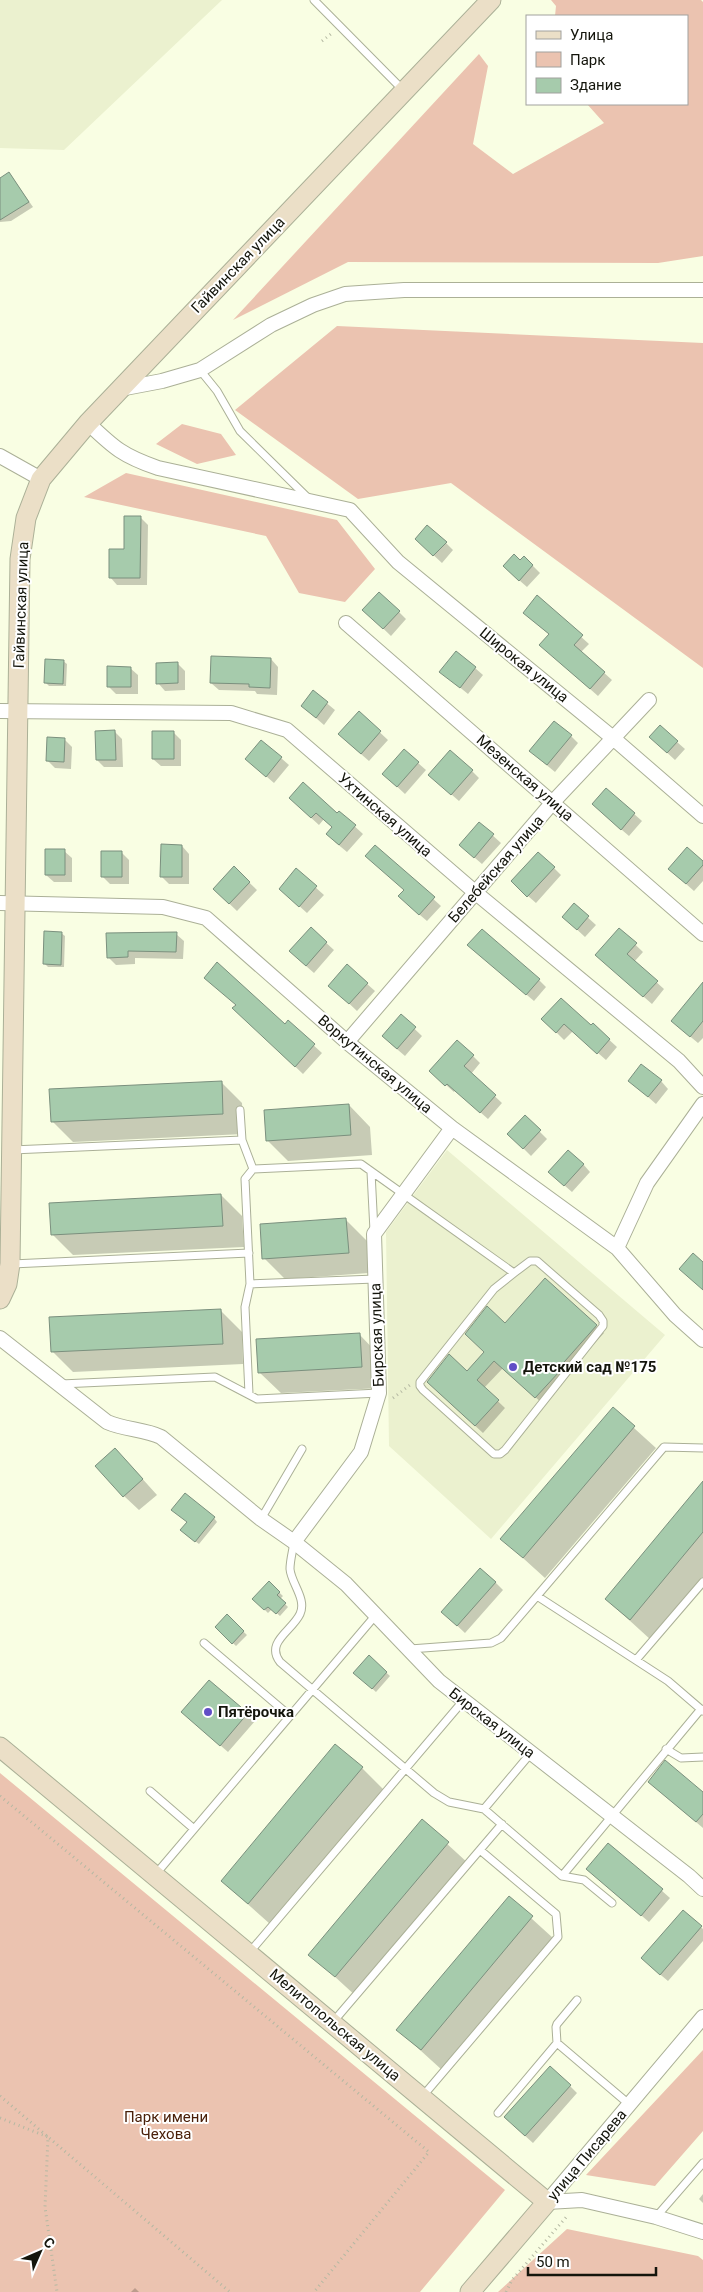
<svg xmlns="http://www.w3.org/2000/svg" width="703" height="2292" font-family="Roboto,sans-serif">
	<rect width="100%" height="100%" fill="#f9fee3"/>
	<path fill="#ebf1cf" d="M 0,0 L 222,0 L 64,150 L 0,148 Z
		M 447,1150 L 665,1335 L 491,1539 L 389,1446 L 386,1232 Z"/>
	<path fill="#ebc3b0" d="M 551,0 L 701,0 L 703,2 L 703,256 L 658,263 L 348,262 L 233,320 L 479,54 L 488,66 L 473,144 L 513,174 L 604,123 L 587,104 L 687,104 L 687,16 L 555,16 L 556,6 Z
		M 337,326 L 703,343 L 703,668 L 451,483 L 358,499 L 235,410 Z
		M 182,424 L 221,434 L 236,455 L 197,464 L 156,444 Z
		M 126,473 L 337,520 L 375,569 L 345,602 L 299,593 L 266,536 L 84,497 Z
		M 0,1773 L 505,2190 L 420,2292 L 0,2292 Z
		M 703,2050 L 703,2131 L 655,2186 L 586,2175 Z
		M 567,2229 L 698,2256 L 703,2260 L 703,2292 L 498,2292 Z"/>
	<path fill="#0003" d="M 9,173 L 33,207 L 11,221 L 0,222 L 0,179 Z
		M 140,517 L 148,525 L 147,585 L 117,585 L 110,577 L 126,550 Z
		M 416,539 L 446,543 L 453,550 L 442,563 Z
		M 524,557 L 540,573 L 527,587 L 512,574 Z
		M 537,597 L 589,644 L 581,652 L 612,680 L 598,696 L 548,652 L 550,635 L 532,620 Z
		M 364,610 L 399,612 L 406,619 L 391,636 Z
		M 271,659 L 278,667 L 277,695 L 257,694 L 255,691 L 219,690 L 211,683 Z
		M 63,661 L 67,664 L 66,686 L 49,686 L 45,682 Z
		M 177,663 L 185,671 L 185,690 L 165,691 L 158,683 Z
		M 130,668 L 138,675 L 138,694 L 116,694 L 108,686 Z
		M 475,668 L 483,675 L 468,694 L 441,672 Z
		M 313,692 L 335,710 L 324,725 L 302,706 Z
		M 359,713 L 388,740 L 369,761 L 347,742 Z
		M 115,732 L 122,739 L 123,767 L 104,767 L 97,760 Z
		M 173,732 L 181,740 L 181,766 L 161,766 L 153,759 Z
		M 571,736 L 578,743 L 555,772 L 538,758 Z
		M 650,737 L 677,742 L 685,749 L 675,760 Z
		M 64,739 L 72,747 L 71,769 L 55,768 L 47,760 Z
		M 281,758 L 289,765 L 274,783 L 246,759 Z
		M 418,763 L 426,770 L 405,794 L 391,781 Z
		M 472,771 L 479,778 L 459,801 L 437,782 Z
		M 606,789 L 642,821 L 629,836 L 601,812 Z
		M 298,806 L 338,814 L 339,812 L 363,834 L 347,852 L 335,842 L 334,828 L 324,819 L 319,825 Z
		M 479,823 L 501,843 L 482,864 L 468,852 Z
		M 182,846 L 189,854 L 189,884 L 169,884 L 161,876 Z
		M 375,846 L 441,906 L 427,921 L 407,904 L 405,890 Z
		M 64,851 L 72,858 L 72,882 L 54,882 L 46,875 Z
		M 121,852 L 129,860 L 129,884 L 110,884 L 102,876 Z
		M 703,863 L 703,881 L 694,891 L 677,876 Z
		M 234,868 L 257,890 L 237,911 L 214,889 Z
		M 554,868 L 561,875 L 536,903 L 520,889 Z
		M 296,870 L 324,895 L 307,913 L 288,896 Z
		M 574,905 L 596,925 L 585,937 L 571,924 Z
		M 311,929 L 334,950 L 314,973 L 298,959 Z
		M 620,930 L 643,952 L 634,962 L 664,989 L 652,1004 L 604,962 Z
		M 61,933 L 65,936 L 64,967 L 48,967 L 44,963 Z
		M 176,934 L 184,941 L 183,959 L 135,958 L 135,964 L 116,965 L 108,957 Z
		M 476,952 L 539,980 L 546,987 L 534,1001 Z
		M 347,966 L 375,991 L 357,1011 L 338,993 Z
		M 205,978 L 285,1026 L 288,1022 L 322,1053 L 303,1074 L 234,1008 L 237,1005 Z
		M 703,984 L 703,1038 L 698,1043 L 680,1028 Z
		M 401,1016 L 422,1036 L 405,1056 L 391,1044 Z
		M 543,1019 L 591,1027 L 593,1025 L 617,1047 L 606,1060 L 573,1031 L 564,1040 Z
		M 473,1056 L 480,1063 L 471,1074 L 502,1103 L 488,1119 L 455,1090 L 454,1092 L 438,1078 Z
		M 630,1081 L 661,1081 L 668,1089 L 656,1104 Z
		M 221,1082 L 242,1103 L 244,1134 L 73,1142 L 52,1121 Z
		M 349,1105 L 370,1127 L 372,1155 L 288,1161 L 267,1140 Z
		M 525,1117 L 547,1139 L 531,1156 L 509,1134 Z
		M 583,1164 L 590,1172 L 572,1192 L 557,1179 Z
		M 221,1195 L 242,1216 L 244,1247 L 73,1255 L 52,1234 Z
		M 346,1220 L 367,1241 L 369,1273 L 285,1279 L 264,1258 Z
		M 221,1311 L 242,1332 L 243,1364 L 73,1372 L 52,1351 Z
		M 505,1324 L 596,1326 L 604,1333 L 563,1378 L 565,1380 L 543,1404 L 503,1368 L 484,1388 L 505,1408 L 483,1433 L 436,1390 L 467,1373 L 486,1352 Z
		M 359,1334 L 380,1356 L 382,1388 L 281,1393 L 259,1372 Z
		M 613,1409 L 656,1448 L 545,1578 L 502,1539 Z
		M 130,1465 L 157,1495 L 139,1510 L 124,1496 Z
		M 703,1485 L 703,1578 L 651,1640 L 606,1599 Z
		M 214,1518 L 217,1522 L 199,1544 L 185,1534 L 188,1522 Z
		M 495,1582 L 503,1590 L 465,1633 L 450,1619 Z
		M 269,1583 L 283,1596 L 280,1599 L 288,1607 L 280,1616 L 272,1609 L 268,1613 L 254,1599 Z
		M 227,1616 L 247,1635 L 236,1646 L 216,1627 Z
		M 369,1657 L 390,1676 L 376,1692 L 355,1673 Z
		M 209,1682 L 255,1721 L 228,1752 L 191,1720 Z
		M 362,1768 L 383,1789 L 270,1924 L 222,1881 Z
		M 657,1789 L 703,1794 L 703,1828 Z
		M 422,1821 L 469,1864 L 357,1997 L 310,1954 Z
		M 609,1844 L 670,1898 L 649,1922 L 595,1876 Z
		M 509,1898 L 553,1938 L 442,2070 L 398,2030 Z
		M 683,1911 L 703,1929 L 703,1941 L 668,1981 L 650,1966 Z
		M 570,2086 L 577,2093 L 533,2143 L 513,2125 Z
		M 703,2194 L 703,2203 L 699,2199 Z
		M 135,2288 L 139,2292 L 131,2292 Z"/>
	<path fill="#a6cbac" stroke="#7b907e" d="M 9,172 L 29,202 L 0,220 L 0,178 Z
		M 124,516 L 141,516 L 140,578 L 109,578 L 109,549 L 124,549 Z
		M 427,525 L 447,542 L 433,556 L 415,539 Z
		M 514,554 L 520,560 L 524,556 L 533,565 L 519,581 L 503,566 Z
		M 379,592 L 400,611 L 383,629 L 362,610 Z
		M 537,595 L 583,635 L 574,645 L 605,672 L 590,689 L 539,645 L 549,634 L 523,613 Z
		M 456,651 L 476,667 L 460,688 L 439,672 Z
		M 211,656 L 271,658 L 270,688 L 249,687 L 249,684 L 210,683 Z
		M 45,659 L 64,660 L 63,684 L 44,683 Z
		M 178,662 L 178,683 L 156,684 L 156,663 Z
		M 107,666 L 131,667 L 131,687 L 107,687 Z
		M 313,690 L 328,702 L 316,718 L 301,706 Z
		M 359,711 L 381,731 L 361,754 L 338,734 Z
		M 554,721 L 572,735 L 547,765 L 529,751 Z
		M 660,725 L 678,741 L 667,753 L 649,737 Z
		M 115,730 L 116,760 L 96,760 L 95,731 Z
		M 152,731 L 174,731 L 174,759 L 152,759 Z
		M 47,737 L 65,738 L 64,762 L 46,761 Z
		M 261,740 L 282,757 L 266,777 L 245,759 Z
		M 404,749 L 419,762 L 397,787 L 382,774 Z
		M 450,750 L 473,770 L 451,795 L 428,775 Z
		M 303,782 L 337,813 L 339,811 L 356,825 L 339,845 L 326,834 L 332,827 L 316,813 L 311,818 L 289,798 Z
		M 606,788 L 635,813 L 621,830 L 592,804 Z
		M 479,822 L 494,834 L 474,858 L 459,845 Z
		M 161,844 L 182,845 L 182,877 L 160,877 Z
		M 375,845 L 435,897 L 419,915 L 398,896 L 404,890 L 365,856 Z
		M 687,847 L 703,861 L 703,865 L 686,884 L 668,869 Z
		M 45,849 L 65,849 L 65,875 L 45,875 Z
		M 101,851 L 122,851 L 122,877 L 101,877 Z
		M 538,852 L 555,867 L 527,897 L 511,881 Z
		M 234,866 L 250,882 L 229,904 L 213,889 Z
		M 296,868 L 317,886 L 299,907 L 279,889 Z
		M 574,903 L 589,916 L 577,930 L 562,917 Z
		M 311,927 L 327,942 L 306,966 L 289,951 Z
		M 619,928 L 637,943 L 627,954 L 658,981 L 643,997 L 595,955 Z
		M 482,929 L 540,979 L 526,995 L 467,945 Z
		M 44,931 L 62,932 L 61,965 L 43,964 Z
		M 177,932 L 176,952 L 128,951 L 128,957 L 107,958 L 106,933 Z
		M 217,962 L 285,1024 L 288,1020 L 315,1044 L 295,1067 L 232,1008 L 236,1005 L 204,978 Z
		M 347,964 L 368,983 L 349,1004 L 328,986 Z
		M 703,982 L 703,1021 L 690,1037 L 671,1021 Z
		M 561,998 L 591,1025 L 593,1023 L 610,1039 L 597,1054 L 564,1024 L 556,1033 L 541,1019 Z
		M 401,1014 L 416,1027 L 397,1049 L 382,1036 Z
		M 457,1040 L 474,1055 L 464,1066 L 496,1095 L 480,1113 L 447,1084 L 445,1086 L 429,1071 Z
		M 641,1064 L 662,1080 L 648,1097 L 628,1081 Z
		M 222,1081 L 223,1114 L 51,1122 L 49,1089 Z
		M 349,1104 L 351,1135 L 266,1141 L 264,1110 Z
		M 525,1115 L 541,1130 L 523,1149 L 507,1134 Z
		M 568,1150 L 584,1164 L 564,1186 L 548,1172 Z
		M 221,1194 L 223,1226 L 51,1235 L 49,1203 Z
		M 346,1218 L 349,1253 L 262,1259 L 260,1224 Z
		M 693,1253 L 703,1262 L 703,1290 L 679,1269 Z
		M 545,1278 L 597,1325 L 557,1370 L 559,1372 L 535,1398 L 494,1361 L 477,1380 L 499,1400 L 475,1426 L 427,1382 L 449,1354 L 467,1371 L 484,1352 L 465,1334 L 487,1306 L 505,1323 Z
		M 221,1309 L 223,1344 L 51,1352 L 49,1317 Z
		M 360,1333 L 362,1367 L 258,1373 L 256,1339 Z
		M 613,1407 L 635,1426 L 523,1558 L 500,1539 Z
		M 115,1448 L 143,1479 L 123,1497 L 95,1466 Z
		M 703,1481 L 703,1532 L 630,1620 L 605,1599 Z
		M 185,1493 L 215,1517 L 195,1542 L 180,1530 L 187,1522 L 171,1510 Z
		M 480,1568 L 496,1582 L 457,1626 L 441,1612 Z
		M 269,1581 L 280,1592 L 277,1595 L 286,1603 L 276,1614 L 268,1607 L 264,1610 L 252,1599 Z
		M 227,1614 L 244,1631 L 232,1644 L 215,1627 Z
		M 369,1655 L 387,1672 L 372,1689 L 353,1673 Z
		M 209,1680 L 248,1713 L 220,1746 L 181,1712 Z
		M 335,1744 L 363,1767 L 248,1904 L 221,1881 Z
		M 665,1760 L 703,1792 L 703,1814 L 696,1822 L 648,1782 Z
		M 422,1819 L 449,1842 L 335,1977 L 308,1955 Z
		M 608,1843 L 663,1889 L 641,1916 L 586,1869 Z
		M 509,1896 L 533,1916 L 421,2050 L 396,2030 Z
		M 683,1910 L 702,1926 L 660,1975 L 641,1958 Z
		M 550,2066 L 571,2085 L 525,2136 L 504,2117 Z"/>
	<g fill="none" stroke-linecap="round" stroke-linejoin="round">
		<g stroke="#abb097" stroke-width="9">
			<path id="service" d="M 314,0 L 404,91
				M 200,370 L 217,391 L 240,431 L 308,498
				M 240,1110 L 242,1140
				M 12,1150 L 242,1140 L 253,1169 L 361,1164 L 514,1273 L 494,1289 L 420,1382 L 420,1386 L 423,1390 L 494,1454 L 500,1454 L 505,1450 L 603,1326 L 603,1321 L 599,1315 L 537,1261 L 530,1261 L 514,1273
				M 371,1172 L 374,1231
				M 12,1264 L 249,1253
				M 250,1284 L 375,1279
				M 61,1384 L 215,1377 L 257,1399 L 379,1393
				M 249,1394 L 245,1307 L 250,1284 L 245,1179 L 253,1169
				M 703,1448 L 664,1447 L 537,1596 L 668,1681 L 703,1711
				M 261,1519 L 302,1449
				M 294,1542 C 293,1550 290,1560 290,1569 C 291,1583 307,1599 300,1614 C 292,1631 265,1642 280,1662 L 434,1793 L 449,1802 L 484,1809
				M 204,1643 L 290,1716
				M 410,1649 L 491,1643 L 501,1638 L 537,1596
				M 636,1660 L 703,1582
				M 666,1749 L 681,1758 L 703,1757
				M 531,1753 L 484,1809 L 562,1876 L 584,1880 L 612,1903
				M 150,1791 L 194,1829
				M 155,1875 L 375,1616
				M 562,1876 L 701,1709
				M 249,1953 L 463,1701
				M 333,2022 L 502,1824
				M 557,2043 L 556,2027 L 557,2024 L 577,2000
				M 422,2097 L 558,1937 L 556,1914 L 480,1850
				M 498,2113 L 557,2043 L 630,2105
				M 656,2217 L 703,2163"/>
		</g>
		<g stroke="#abb097" stroke-width="16">
			<path id="minor" d="M 120,389 L 162,381 L 200,370 L 271,325 L 313,305 L 345,294 L 404,290 L 703,290
				M 88,423 C 114,448 123,456 158,468 L 350,510 L 398,562 L 613,738 L 703,816
				M 0,456 L 41,479
				M 346,623 L 703,934
				M 0,711 L 231,713 L 287,730 L 476,893 L 679,1061 L 703,1087
				M 0,903 L 163,907 L 206,918 L 347,1042 L 452,1128 L 617,1248 L 675,1315 L 703,1340
				M 347,1042 L 553,802 L 649,700
				M 452,1128 L 374,1234 L 379,1393 L 361,1452 L 294,1542 L 346,1584 L 439,1681 L 689,1876 L 703,1889
				M 617,1248 L 647,1183 L 703,1104
				M 0,1338 L 107,1422 C 125,1430 144,1429 161,1437 L 261,1519 L 294,1542
				M 547,2202 L 703,2017
				M 547,2202 L 582,2200 L 656,2217 L 703,2232"/>
		</g>
		<g stroke="#abb097" stroke-width="21">
			<path id="secondary" d="M 0,1299 L 7,1284 L 10,1264 L 20,559 L 26,518 L 41,479 L 88,423 L 491,0
				M 0,1747 L 547,2202 L 470,2292"/>
		</g>
		<path stroke="#b4b8a2" stroke-width="3" stroke-dasharray="1 4" stroke-linecap="butt" d="M 322,41 L 331,34
			M 393,1398 L 410,1385
			M 0,1796 L 429,2152 L 314,2292
			M 0,2096 L 230,2292
			M 0,2118 L 48,2137 L 45,2207 L 57,2292
			M 506,2292 L 512,2280 L 568,2215"/>
		<use href="#service" stroke="#fff" stroke-width="7"/>
		<use href="#minor" stroke="#fff" stroke-width="14"/>
		<use href="#secondary" stroke="#ebdfc7" stroke-width="19"/>
	</g>
	<g fill="#614ec6" stroke="#fff" stroke-width="2">
		<circle cx="513" cy="1367" r="5"/>
		<circle cx="208" cy="1712" r="5"/>
	</g>
	<g text-anchor="middle" dominant-baseline="central" stroke-width="4" stroke-linejoin="round" paint-order="stroke">
		<g font-size="15" fill="#14150c" stroke="#fff">
			<text transform="translate(238 265) rotate(-46)">Гайвинская улица</text>
			<text transform="translate(21 605) rotate(-88)">Гайвинская улица</text>
			<text transform="translate(524 665) rotate(39)">Широкая улица</text>
			<text transform="translate(525 778) rotate(41)">Мезенская улица</text>
			<text transform="translate(385 815) rotate(41)">Ухтинская улица</text>
			<text transform="translate(496 869) rotate(-49)">Белебейская улица</text>
			<text transform="translate(375 1064) rotate(40)">Воркутинская улица</text>
			<text transform="translate(377 1335) rotate(-92)">Бирская улица</text>
			<text transform="translate(492 1723) rotate(38)">Бирская улица</text>
			<text transform="translate(335 2025) rotate(40)">Мелитопольская улица</text>
			<text transform="translate(587 2155) rotate(-50)">улица Писарева</text>
		</g>
		<g font-size="15" font-weight="bold" fill="#14150c" stroke="#fff" text-anchor="start">
			<text x="523" y="1367">Детский сад №175</text>
			<text x="218" y="1712">Пятёрочка</text>
		</g>
		<g font-size="15" fill="#4a210a" stroke="#fff">
			<text x="166" y="2117">Парк имени<tspan x="166" dy="17">Чехова</tspan></text>
		</g>
	</g>
	<rect x="526" y="15" width="162" height="90" fill="#ffffff" stroke="#a1a19e"/>
	<rect x="536" y="31" width="25" height="8" fill="#ebdfc7" stroke="#a1a19e"/>
	<text x="570" y="40" font-size="15" fill="#14150c">Улица</text>
	<rect x="536" y="52" width="25" height="15" fill="#ebc3b0" stroke="#a1a19e"/>
	<text x="570" y="65" font-size="15" fill="#14150c">Парк</text>
	<rect x="536" y="78" width="25" height="15" fill="#a6cbac" stroke="#a1a19e"/>
	<text x="570" y="90" font-size="15" fill="#14150c">Здание</text>
	<g transform="translate(40 2252) rotate(45)" stroke="#ffffff" stroke-width="4" paint-order="stroke">
	<path d="M0-4L9 19L0 12L-9 19Z" fill="#14150c"/>
	<text y="-8" font-size="14" font-weight="bold" text-anchor="middle" fill="#14150c">С</text>
	</g>
	<path d="M528 2267v8h128v-8" fill="none" stroke="#14150c" stroke-width="2.5"/>
	<text x="536" y="2267" font-size="15" fill="#14150c" stroke="#ffffff" stroke-width="4" paint-order="stroke">50 m</text>
</svg>
